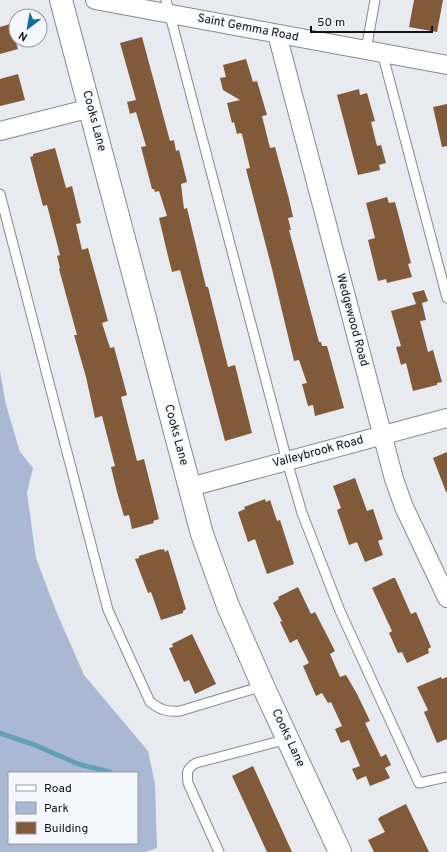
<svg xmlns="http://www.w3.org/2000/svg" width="447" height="852" font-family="Overpass,sans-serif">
	<rect width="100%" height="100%" fill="#e7eaef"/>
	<path fill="#aab8d4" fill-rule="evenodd" d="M 0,371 L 6,405 L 20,452 L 33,468 L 27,493 L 36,558 L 56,611 L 84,675 L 148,751 L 155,784 L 157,848 L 146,852 L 0,852 ZM 9,773 L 137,773 L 137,843 L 9,843 Z"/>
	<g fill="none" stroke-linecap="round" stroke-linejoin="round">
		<path stroke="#66a0b7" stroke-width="5" d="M 0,733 L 35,745 L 78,764 L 110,772"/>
	</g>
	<path fill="#805a39" d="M 414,0 L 443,0 L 437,32 L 409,27 Z
		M 10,24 L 18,49 L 0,54 L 0,27 Z
		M 142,37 L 170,141 L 174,140 L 176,151 L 179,150 L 187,182 L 181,184 L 184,209 L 187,208 L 206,287 L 208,287 L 228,367 L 235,365 L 252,433 L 225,441 L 180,270 L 172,272 L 167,252 L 159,218 L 167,216 L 159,191 L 155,192 L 154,189 L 152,189 L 141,147 L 146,146 L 136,112 L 130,114 L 127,102 L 136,100 L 120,43 Z
		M 246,59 L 253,82 L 257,81 L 267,115 L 262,116 L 270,148 L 275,147 L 289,199 L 293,217 L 288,218 L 291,230 L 289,230 L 319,342 L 321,342 L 322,346 L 327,346 L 344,408 L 315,416 L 313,405 L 308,406 L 302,384 L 307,383 L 299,360 L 294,361 L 272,269 L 246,169 L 250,168 L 242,134 L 240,133 L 237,134 L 234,122 L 232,123 L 227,103 L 240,100 L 223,90 L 220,78 L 226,77 L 223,65 Z
		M 18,74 L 25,100 L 0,106 L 0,79 Z
		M 359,89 L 360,95 L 367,93 L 375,121 L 371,122 L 377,146 L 381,145 L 386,163 L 379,165 L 380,170 L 358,175 L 337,95 Z
		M 447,104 L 447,146 L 442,147 L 433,107 Z
		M 55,148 L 66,188 L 72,186 L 81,223 L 76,224 L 82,250 L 88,248 L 108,321 L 102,323 L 110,348 L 114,347 L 127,395 L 121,397 L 137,461 L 144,459 L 159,519 L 153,521 L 154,523 L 132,529 L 129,515 L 124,516 L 117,492 L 111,467 L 115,466 L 102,416 L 95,418 L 86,377 L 74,335 L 77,335 L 59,269 L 60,268 L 57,256 L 60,255 L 47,205 L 43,206 L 30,157 L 33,156 L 33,154 Z
		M 387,197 L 389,203 L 395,202 L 411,263 L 408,264 L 412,277 L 387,283 L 386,279 L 378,281 L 368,240 L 375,238 L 366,203 Z
		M 424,290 L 428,301 L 422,303 L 426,320 L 420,321 L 428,352 L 433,350 L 442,382 L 437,383 L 437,385 L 413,391 L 406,363 L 401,365 L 396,347 L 401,346 L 391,311 L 416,304 L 412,293 Z
		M 447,452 L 447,492 L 446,492 L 433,458 Z
		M 355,478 L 367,511 L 373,509 L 383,539 L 378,541 L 383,555 L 365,562 L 357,542 L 349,545 L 337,510 L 341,508 L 333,486 Z
		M 265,499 L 266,502 L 270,500 L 277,521 L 280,520 L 294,564 L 267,574 L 255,539 L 248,542 L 238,512 L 245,509 L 244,507 Z
		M 161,549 L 161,550 L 164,549 L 165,552 L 168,550 L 186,609 L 183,611 L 183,613 L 161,620 L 151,592 L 148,593 L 135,559 L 139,558 L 139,556 Z
		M 393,578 L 395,578 L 411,614 L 416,612 L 431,647 L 428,649 L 429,653 L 407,663 L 402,652 L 398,653 L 389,633 L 392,631 L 372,588 Z
		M 298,587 L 311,614 L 315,612 L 335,651 L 330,654 L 340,677 L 346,675 L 357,694 L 370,721 L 365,723 L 381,757 L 386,754 L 391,765 L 385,768 L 390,778 L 370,786 L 366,776 L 357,780 L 352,769 L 360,766 L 349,740 L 341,743 L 335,729 L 342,726 L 331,702 L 328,703 L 322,693 L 316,696 L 303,666 L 309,663 L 297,639 L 290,643 L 280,622 L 282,621 L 273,603 L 279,599 L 278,597 Z
		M 192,634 L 216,684 L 195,694 L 189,680 L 184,682 L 169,648 L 173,647 L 172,644 Z
		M 441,677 L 442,679 L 447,677 L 447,739 L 437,743 L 424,712 L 428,710 L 417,687 Z
		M 253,766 L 267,797 L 292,852 L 267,852 L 232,776 Z
		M 406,804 L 429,852 L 374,852 L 368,840 L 385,832 L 378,819 L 380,817 Z"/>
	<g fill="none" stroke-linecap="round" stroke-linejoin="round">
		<g stroke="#87898e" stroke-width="11">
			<path id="service" d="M 166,0 L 287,461 L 302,513 L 340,611 L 419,783 L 447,777
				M 366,50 L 375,0
				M 382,52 L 447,298
				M 0,194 L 108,610 L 150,702 C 161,710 166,712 180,711 L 263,686
				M 219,852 L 188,783 C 187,772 186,769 196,763 L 288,739"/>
		</g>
		<g stroke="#87898e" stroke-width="20">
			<path id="minor" d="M 95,0 L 447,65
				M 277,34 L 394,479 L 404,507 L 447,598
				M 0,131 L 91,108
				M 190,487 L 447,418"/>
		</g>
		<g stroke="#87898e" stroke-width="24">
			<path id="primary" d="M 61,0 L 202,534 L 228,606 L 263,686 L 340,852"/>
		</g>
		<use href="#service" stroke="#fff" stroke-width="9"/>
		<use href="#minor" stroke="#fff" stroke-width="18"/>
		<use href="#primary" stroke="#fff" stroke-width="22"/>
	</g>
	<g text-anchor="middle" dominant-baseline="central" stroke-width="4" stroke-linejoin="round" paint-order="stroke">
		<g font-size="12" fill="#101113" stroke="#f4f7fd">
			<text transform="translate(248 28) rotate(11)">Saint Gemma Road</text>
			<text transform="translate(94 121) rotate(75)">Cooks Lane</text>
			<text transform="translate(352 320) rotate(75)">Wedgewood Road</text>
			<text transform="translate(176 435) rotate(75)">Cooks Lane</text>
			<text transform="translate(318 452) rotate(-15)">Valleybrook Road</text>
			<text transform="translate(288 738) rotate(65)">Cooks Lane</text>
		</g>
	</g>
	<rect x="8" y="772" width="130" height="72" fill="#f4f7fd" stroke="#999b9f"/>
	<rect x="16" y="785" width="20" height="6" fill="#ffffff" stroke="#999b9f"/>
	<text x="44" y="792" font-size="12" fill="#101113">Road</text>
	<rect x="16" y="802" width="20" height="12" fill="#aab8d4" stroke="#999b9f"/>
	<text x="44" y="812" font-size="12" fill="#101113">Park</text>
	<rect x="16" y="822" width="20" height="12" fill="#805a39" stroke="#999b9f"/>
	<text x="44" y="832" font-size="12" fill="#101113">Building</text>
	<g transform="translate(28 28) rotate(211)"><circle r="19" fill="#f4f7fd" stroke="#999b9f"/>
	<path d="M0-3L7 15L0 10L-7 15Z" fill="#156f9e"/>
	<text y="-6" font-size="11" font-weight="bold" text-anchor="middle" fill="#101113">N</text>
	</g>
	<path d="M311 26v6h121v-6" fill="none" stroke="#101113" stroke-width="2"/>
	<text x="317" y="26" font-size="12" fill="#101113" stroke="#f4f7fd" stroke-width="3" paint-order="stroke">50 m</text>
</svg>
